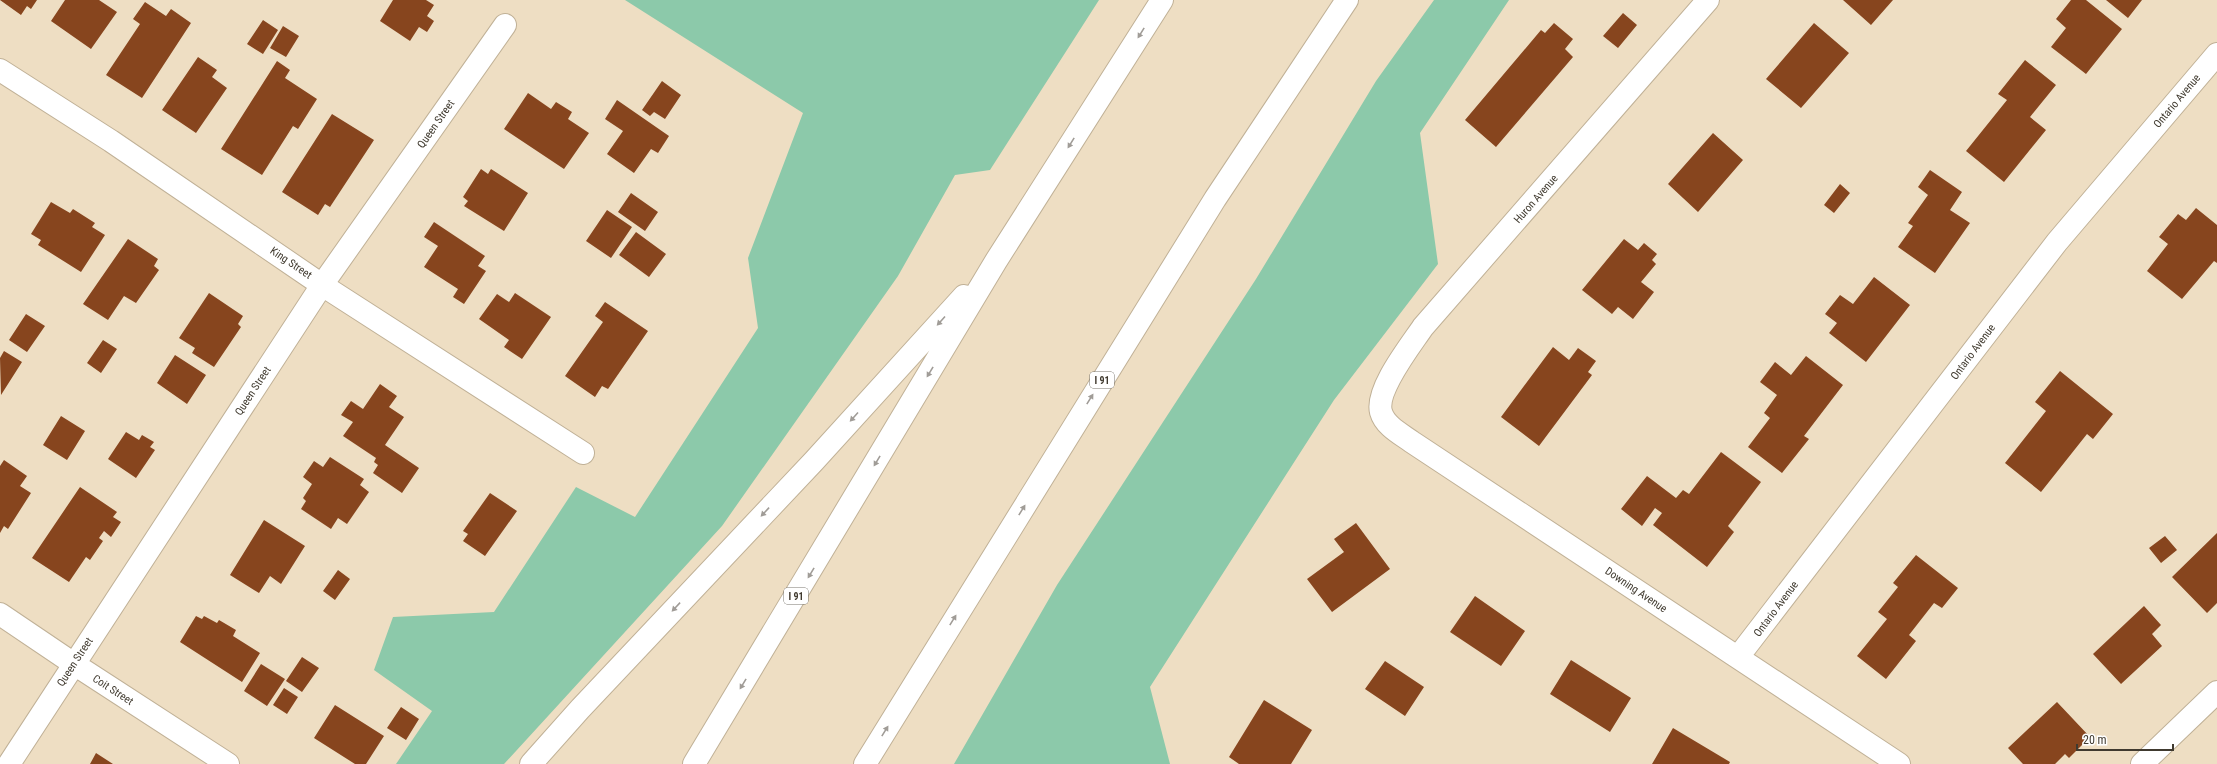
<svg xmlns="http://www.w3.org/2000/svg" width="2217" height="764" font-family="'Roboto Condensed',sans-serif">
	<rect width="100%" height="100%" fill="#eedec3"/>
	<path fill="#8cc9aa" d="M 625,0 L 1099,0 L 990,170 L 955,175 L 898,276 L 722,526 L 504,764 L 396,764 L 432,711 L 374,670 L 393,617 L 494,612 L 576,487 L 635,517 L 758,328 L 748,258 L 803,113 Z
		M 1434,0 L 1509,0 L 1420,133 L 1438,264 L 1334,400 L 1150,687 L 1170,764 L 954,764 L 1057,585 L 1256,279 L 1376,81 Z"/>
	<path fill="#87451e" d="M 0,0 L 37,0 L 31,9 L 27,6 L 21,15 Z
		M 65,0 L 99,0 L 117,12 L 91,49 L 51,21 Z
		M 393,0 L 426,0 L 434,5 L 427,16 L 434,21 L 427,32 L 419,27 L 410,41 L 380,21 Z
		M 1843,0 L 1893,0 L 1871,25 Z
		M 2071,0 L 2086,0 L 2122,29 L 2086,74 L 2051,47 L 2066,28 L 2056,19 Z
		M 2106,0 L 2142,0 L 2128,18 Z
		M 145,2 L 166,16 L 171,9 L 191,23 L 142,98 L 106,75 L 140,24 L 133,19 Z
		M 1623,13 L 1637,25 L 1618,48 L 1603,36 Z
		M 263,20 L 278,30 L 263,54 L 247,44 Z
		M 1554,23 L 1573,39 L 1565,49 L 1573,57 L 1496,147 L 1465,120 L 1541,30 L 1545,33 Z
		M 1814,23 L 1849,53 L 1801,108 L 1766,79 Z
		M 283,26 L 299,36 L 286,57 L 270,48 Z
		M 198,57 L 217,70 L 212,77 L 227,88 L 196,133 L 162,110 Z
		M 2025,60 L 2056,85 L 2030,117 L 2046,130 L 2004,182 L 1966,151 L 2007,100 L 1998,94 Z
		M 277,61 L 290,70 L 285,78 L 317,99 L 298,129 L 293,126 L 262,175 L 221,149 Z
		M 662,81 L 681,95 L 665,119 L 654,112 L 650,116 L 642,110 Z
		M 528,93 L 551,109 L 556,102 L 572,112 L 568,119 L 589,133 L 564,169 L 504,129 Z
		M 617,100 L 669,136 L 658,153 L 651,149 L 634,173 L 607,154 L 623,131 L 605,119 Z
		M 332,114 L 374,140 L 330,207 L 325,204 L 318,215 L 282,192 Z
		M 1713,133 L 1743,160 L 1698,212 L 1668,184 Z
		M 481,169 L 488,174 L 491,169 L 528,193 L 504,231 L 464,206 L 468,201 L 463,197 Z
		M 1930,170 L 1962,192 L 1950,210 L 1970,223 L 1935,273 L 1898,247 L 1913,226 L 1908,223 L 1928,195 L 1918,187 Z
		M 1840,184 L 1850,193 L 1834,213 L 1824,205 Z
		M 631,193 L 658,212 L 645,231 L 618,212 Z
		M 51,202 L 70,213 L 73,209 L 95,223 L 92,227 L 105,235 L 81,272 L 38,245 L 41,240 L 31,234 Z
		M 2196,208 L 2217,225 L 2217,263 L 2214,261 L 2182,299 L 2147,271 L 2168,244 L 2159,237 L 2178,214 L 2186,220 Z
		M 607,210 L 632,227 L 611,258 L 586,241 Z
		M 434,222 L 485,256 L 478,266 L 486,271 L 464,304 L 453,297 L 458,289 L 424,267 L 438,246 L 424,237 Z
		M 636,232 L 666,254 L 649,277 L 619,255 Z
		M 128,239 L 158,259 L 154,266 L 159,270 L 136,303 L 124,296 L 108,320 L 83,304 Z
		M 1624,239 L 1638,250 L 1644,243 L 1657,254 L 1652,260 L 1656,264 L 1641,282 L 1654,292 L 1633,319 L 1618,307 L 1612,314 L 1582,290 Z
		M 1874,277 L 1910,305 L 1866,362 L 1829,333 L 1837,323 L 1825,314 L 1840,295 L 1853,304 Z
		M 209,293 L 243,316 L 238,324 L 241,327 L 214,367 L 192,353 L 195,348 L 179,338 Z
		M 515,293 L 551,317 L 522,359 L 504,347 L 509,340 L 479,319 L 497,294 L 509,302 Z
		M 605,302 L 648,331 L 608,389 L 602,386 L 595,397 L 565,376 L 603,322 L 595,316 Z
		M 26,314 L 45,326 L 27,352 L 9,340 Z
		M 103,340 L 117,349 L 101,373 L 87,363 Z
		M 1553,347 L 1569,360 L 1578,348 L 1596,361 L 1588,372 L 1592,375 L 1539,446 L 1501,417 Z
		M 4,351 L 22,362 L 1,395 L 0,358 Z
		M 175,355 L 206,375 L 187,404 L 157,383 Z
		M 1806,356 L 1843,385 L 1804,436 L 1809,439 L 1782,473 L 1748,447 L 1770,418 L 1764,413 L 1777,395 L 1760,382 L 1775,362 L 1791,375 Z
		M 2060,371 L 2113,414 L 2093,439 L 2087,434 L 2041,492 L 2005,463 L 2046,411 L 2035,402 Z
		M 380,384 L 397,396 L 389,407 L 404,417 L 385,445 L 419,468 L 402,493 L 373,473 L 378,465 L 374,462 L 376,458 L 343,436 L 353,422 L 341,415 L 351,401 L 363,409 Z
		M 61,416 L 85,431 L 67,460 L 43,445 Z
		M 126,432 L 139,440 L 142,435 L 154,442 L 150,447 L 155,450 L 136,478 L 108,459 Z
		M 1721,452 L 1761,482 L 1728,526 L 1734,532 L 1707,567 L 1653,525 L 1662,513 L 1655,508 L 1642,526 L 1621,509 L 1647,476 L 1676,498 L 1683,490 L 1689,494 Z
		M 330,457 L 364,479 L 360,485 L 369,492 L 347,524 L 338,518 L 331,529 L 301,509 L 306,501 L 303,498 L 312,484 L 303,477 L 314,461 L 323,467 Z
		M 4,460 L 27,476 L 20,486 L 31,493 L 8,529 L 4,526 L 0,533 L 0,466 Z
		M 80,487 L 117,512 L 113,517 L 121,522 L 111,537 L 104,531 L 99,538 L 103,541 L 90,560 L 86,557 L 69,582 L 32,558 Z
		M 490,493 L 517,511 L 485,556 L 463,541 L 468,534 L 463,531 Z
		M 264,520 L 305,546 L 281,584 L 270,576 L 259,593 L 230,575 Z
		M 1356,523 L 1390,569 L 1332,612 L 1307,579 L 1344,552 L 1334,539 Z
		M 2217,533 L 2217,603 L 2207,613 L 2172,577 Z
		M 2165,536 L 2177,550 L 2161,563 L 2149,548 Z
		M 1916,555 L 1958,588 L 1942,608 L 1934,603 L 1909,635 L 1916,641 L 1886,679 L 1857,656 L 1887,619 L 1878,612 L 1898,587 L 1893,583 Z
		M 338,570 L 350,579 L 335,600 L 323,591 Z
		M 1475,596 L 1525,631 L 1501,666 L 1450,632 Z
		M 2144,606 L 2161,625 L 2152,634 L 2162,646 L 2121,684 L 2093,654 Z
		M 196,616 L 202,619 L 204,616 L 217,623 L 219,620 L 236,630 L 233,636 L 260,653 L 242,682 L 180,642 Z
		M 302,657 L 319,668 L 302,692 L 286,681 Z
		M 1571,660 L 1631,698 L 1610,732 L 1550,694 Z
		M 1385,661 L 1424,687 L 1405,716 L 1365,689 Z
		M 261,664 L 285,679 L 267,706 L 244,691 Z
		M 284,688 L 298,697 L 287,714 L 273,705 Z
		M 1264,700 L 1312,730 L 1291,764 L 1239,764 L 1229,757 Z
		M 2057,702 L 2090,737 L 2069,758 L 2065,754 L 2055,764 L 2023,764 L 2008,748 Z
		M 335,705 L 384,736 L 366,764 L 355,764 L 314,738 Z
		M 401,707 L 419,719 L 406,740 L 387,728 Z
		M 1673,728 L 1730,762 L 1729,764 L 1652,764 Z
		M 96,753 L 113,764 L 90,764 Z"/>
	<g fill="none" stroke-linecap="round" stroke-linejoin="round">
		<g stroke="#c0b197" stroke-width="24">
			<path id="minor" d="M 1708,0 L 1423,327 C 1411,345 1375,390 1381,412 C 1385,426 1401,434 1412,442 L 1899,764
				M 0,70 L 111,141 L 322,285 L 583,453
				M 0,614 L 74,664 L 228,764
				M 1738,657 L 2057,242 L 2217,54
				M 9,764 L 322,285 L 505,25
				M 2142,764 L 2217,692"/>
		</g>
		<g stroke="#c0b197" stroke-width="24">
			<path id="motorway" d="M 531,764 L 580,709 L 814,461 L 964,296
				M 694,764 L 996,261 L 1162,0
				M 865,764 L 1215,199 L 1347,0"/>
		</g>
		<use href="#minor" stroke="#fff" stroke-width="22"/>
		<use href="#motorway" stroke="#fff" stroke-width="22"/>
	</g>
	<defs><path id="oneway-solid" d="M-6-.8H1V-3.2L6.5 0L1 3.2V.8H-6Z"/></defs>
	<g fill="#a09c97">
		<use href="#oneway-solid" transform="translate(1141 33) rotate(122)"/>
		<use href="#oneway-solid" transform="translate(1071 143) rotate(122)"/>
		<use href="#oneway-solid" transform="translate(941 321) rotate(132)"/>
		<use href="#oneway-solid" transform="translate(930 372) rotate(121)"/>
		<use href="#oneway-solid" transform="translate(1090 399) rotate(-58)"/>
		<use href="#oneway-solid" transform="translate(854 417) rotate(132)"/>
		<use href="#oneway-solid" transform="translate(877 461) rotate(121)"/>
		<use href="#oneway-solid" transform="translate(1022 510) rotate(-58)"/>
		<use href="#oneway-solid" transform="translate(765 512) rotate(133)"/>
		<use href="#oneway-solid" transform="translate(811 573) rotate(121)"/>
		<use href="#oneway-solid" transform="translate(676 607) rotate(133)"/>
		<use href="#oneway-solid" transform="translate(953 620) rotate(-58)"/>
		<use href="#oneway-solid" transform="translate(743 684) rotate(121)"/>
		<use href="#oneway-solid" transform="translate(885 731) rotate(-58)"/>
	</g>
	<g text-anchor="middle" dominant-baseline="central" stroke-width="4" stroke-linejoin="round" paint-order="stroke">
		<g fill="#fff" stroke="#79756d" stroke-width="1">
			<rect x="1090" y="372" width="24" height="16" rx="3"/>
			<rect x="784" y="588" width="24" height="16" rx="3"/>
		</g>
		<g font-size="10" font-weight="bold" fill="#403a2f">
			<text x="1102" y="380">I 91</text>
			<text x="796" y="596">I 91</text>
		</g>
		<g font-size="11" fill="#403a2f" stroke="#fff">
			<text transform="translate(2177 101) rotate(-50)">Ontario Avenue</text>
			<text transform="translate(436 124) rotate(-55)">Queen Street</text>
			<text transform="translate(1536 199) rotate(-49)">Huron Avenue</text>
			<text transform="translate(291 263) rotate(34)">King Street</text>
			<text transform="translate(1973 352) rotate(-53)">Ontario Avenue</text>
			<text transform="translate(253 391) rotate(-57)">Queen Street</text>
			<text transform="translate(1636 590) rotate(34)">Downing Avenue</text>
			<text transform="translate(1776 609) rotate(-53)">Ontario Avenue</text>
			<text transform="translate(75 662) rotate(-57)">Queen Street</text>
			<text transform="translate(113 690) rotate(33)">Coit Street</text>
		</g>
	</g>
	<path d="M2077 744v6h96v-6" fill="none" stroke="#403a2f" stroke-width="2"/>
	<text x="2083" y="744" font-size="12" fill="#403a2f" stroke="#ffffff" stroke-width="3" paint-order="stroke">20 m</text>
</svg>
